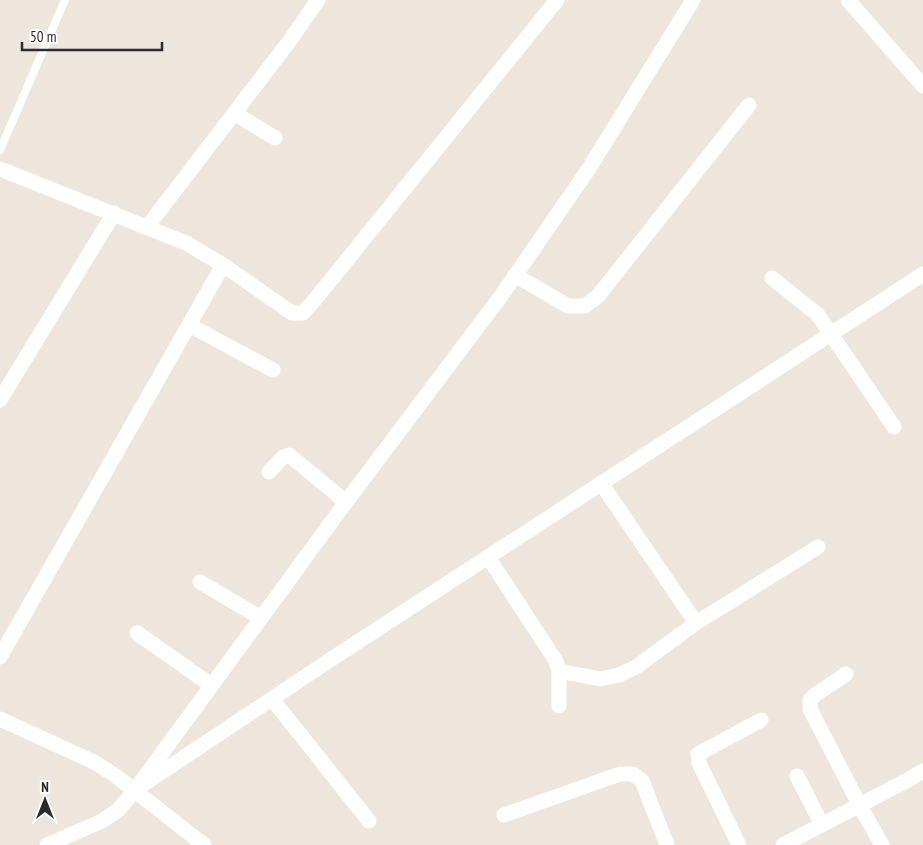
<svg xmlns="http://www.w3.org/2000/svg" width="923" height="845" font-family="'PT Sans Narrow',sans-serif">
	<rect width="100%" height="100%" fill="#eee5dc"/>
	<g fill="none" stroke-linecap="round" stroke-linejoin="round">
		<path stroke="#fff" stroke-width="8" d="M 0,150 L 65,0"/>
		<path stroke="#fff" stroke-width="15" d="M 848,0 L 923,86
			M 234,113 L 275,138
			M 0,169 L 186,243 L 223,265 L 292,313 L 303,313 L 313,302 L 557,0
			M 147,227 L 288,43 L 318,0
			M 515,275 L 568,306 L 585,306 L 598,296 L 749,105
			M 772,278 L 818,315 L 894,427
			M 189,325 L 273,370
			M 0,400 L 114,213
			M 269,472 L 283,457 L 289,455 L 346,502
			M 601,483 L 696,623
			M 488,557 L 556,661 L 559,671 L 559,706
			M 200,582 L 261,618
			M 137,633 L 211,685
			M 0,657 L 223,265
			M 559,671 L 600,679 L 619,675 L 636,667 L 696,623 L 818,547
			M 846,674 L 815,695 L 810,700 L 810,709 L 860,806 L 882,845
			M 272,699 L 369,821
			M 0,719 L 94,762 L 116,776 L 204,845
			M 797,776 L 822,825
			M 144,784 L 333,658 L 923,274
			M 504,815 L 620,774 L 633,774 L 642,781 L 667,845
			M 47,845 L 102,821 L 118,810 L 135,790 L 346,502 L 501,296 L 588,170 L 693,0
			M 739,845 L 699,763 L 698,754 L 761,720
			M 783,845 L 906,781 L 923,771"/>
	</g>
	<g transform="translate(45 800)" stroke="#ffffff" stroke-width="4" paint-order="stroke">
	<path d="M0-4L9 19L0 12L-9 19Z" fill="#2b2b2b"/>
	<text y="-8" font-size="14" font-weight="bold" text-anchor="middle" fill="#2b2b2b">N</text>
	</g>
	<path d="M22 42v8h140v-8" fill="none" stroke="#2b2b2b" stroke-width="2.5"/>
	<text x="30" y="42" font-size="15" fill="#2b2b2b" stroke="#ffffff" stroke-width="4" paint-order="stroke">50 m</text>
</svg>
